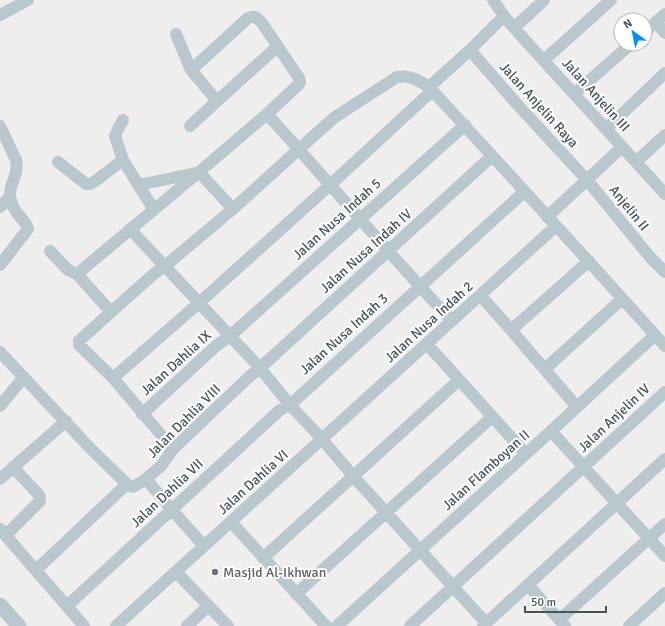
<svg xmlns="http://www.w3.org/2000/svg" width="665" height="626" font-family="Signika,sans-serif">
	<rect width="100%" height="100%" fill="#f0eded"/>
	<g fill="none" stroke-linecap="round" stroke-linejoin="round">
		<path stroke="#b9c8ce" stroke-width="12" d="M 493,0 L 504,16 L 514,28 L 665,194
			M 0,15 L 28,0
			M 656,22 L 665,33
			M 514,28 L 544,0
			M 645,32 L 665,14
			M 176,34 L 191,70 L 217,101 L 277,47
			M 470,50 L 516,103 L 587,180 L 650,257 L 665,272
			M 544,60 L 611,0
			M 429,87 L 470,50 L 504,16
			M 574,94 L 631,44
			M 267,114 C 329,182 389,254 452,321
			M 0,126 L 16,160 C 20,173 9,183 10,196 C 11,202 14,209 17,213 C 21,218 26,222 28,229 L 0,265
			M 190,126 L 217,101
			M 606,129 L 665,73
			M 123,160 L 115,136 L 118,129 L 123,120
			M 58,162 L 86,184 L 90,184 L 94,182 L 123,160 L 154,210
			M 636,162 L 665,135
			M 199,172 L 233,209
			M 139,185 L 196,173
			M 0,207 L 10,197
			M 547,217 L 622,147
			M 130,229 L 260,368 L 290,405 L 322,439 L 353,476 L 486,623
			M 50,251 L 68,270 L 77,274 L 111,312
			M 77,274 L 199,172 L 267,114 L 298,85 L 300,82 L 299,78 L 262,23 C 257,18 256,15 248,18 L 191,70
			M 480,295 L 511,330 L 577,407
			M 511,330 L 589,261
			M 427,344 L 526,454
			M 0,352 L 90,448 L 127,484 L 133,487 L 146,479 L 161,466 L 173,449 L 249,377 L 260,368 L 492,156
			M 545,369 L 622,299
			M 113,378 L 199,303 L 330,185 L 432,91
			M 0,406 L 24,377
			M 142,414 L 216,346 L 230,336 L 465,125
			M 551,431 L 665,556
			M 173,449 L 113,378 L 79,345 L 79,341 L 111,312 L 155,273 L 165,266 L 233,209 L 299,149 L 335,117 L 397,77 C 410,75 418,80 429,87 C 508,173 587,259 665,346
			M 0,479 L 66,421
			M 146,479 L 172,510 L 204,546
			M 231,522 L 326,626
			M 0,529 L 84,626
			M 6,535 L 40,501 L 40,497 L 38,494 L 13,467
			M 263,558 L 459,380
			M 36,570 L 127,484
			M 176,572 L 228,626
			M 528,585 L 565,626
			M 296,594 L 492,417
			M 67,606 L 280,410 L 290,405 L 524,192
			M 559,620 L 665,524
			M 116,626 L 556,226
			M 187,626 L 208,606
			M 337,626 L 551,431 L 655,335
			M 410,626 L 665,392
			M 483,626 L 665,459
			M 629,626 L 665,593"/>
		<path stroke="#b9c8ce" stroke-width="15" d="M 0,605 L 19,626"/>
	</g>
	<circle fill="#6b7280" stroke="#fff" stroke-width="1.5" cx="215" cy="572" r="4"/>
	<g text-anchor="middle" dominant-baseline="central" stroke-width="4" stroke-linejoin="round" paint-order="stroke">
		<g font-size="14" fill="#43545c" stroke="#fff">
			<text transform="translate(596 95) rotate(48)">Jalan Anjelin III</text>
			<text transform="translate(539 105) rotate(48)">Jalan Anjelin Raya</text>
			<text transform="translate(629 208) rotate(51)">Anjelin II</text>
			<text transform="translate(337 219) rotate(-42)">Jalan Nusa Indah 5</text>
			<text transform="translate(366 251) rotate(-42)">Jalan Nusa Indah IV</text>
			<text transform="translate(429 322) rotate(-42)">Jalan Nusa Indah 2</text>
			<text transform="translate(344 334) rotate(-42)">Jalan Nusa Indah 3</text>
			<text transform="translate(176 363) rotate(-42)">Jalan Dahlia IX</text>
			<text transform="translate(614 418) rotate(-43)">Jalan Anjelin IV</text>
			<text transform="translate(184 421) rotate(-45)">Jalan Dahlia VIII</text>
			<text transform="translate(486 470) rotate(-42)">Jalan Flamboyan II</text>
			<text transform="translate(253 482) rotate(-42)">Jalan Dahlia VI</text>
			<text transform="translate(167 493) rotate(-43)">Jalan Dahlia VII</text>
		</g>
		<g font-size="14" fill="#5b616d" stroke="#fff" text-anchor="start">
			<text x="223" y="572">Masjid Al-Ikhwan</text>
		</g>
	</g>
	<g transform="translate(633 32) rotate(327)"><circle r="19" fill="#ffffff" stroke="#b4bbbe"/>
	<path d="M0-3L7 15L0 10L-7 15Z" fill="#078fef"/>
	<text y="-6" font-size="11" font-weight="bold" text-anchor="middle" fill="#43545c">N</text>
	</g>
	<path d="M525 606v6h81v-6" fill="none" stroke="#43545c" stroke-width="2"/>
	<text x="531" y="606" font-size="12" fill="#43545c" stroke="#ffffff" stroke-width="3" paint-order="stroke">50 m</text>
</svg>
